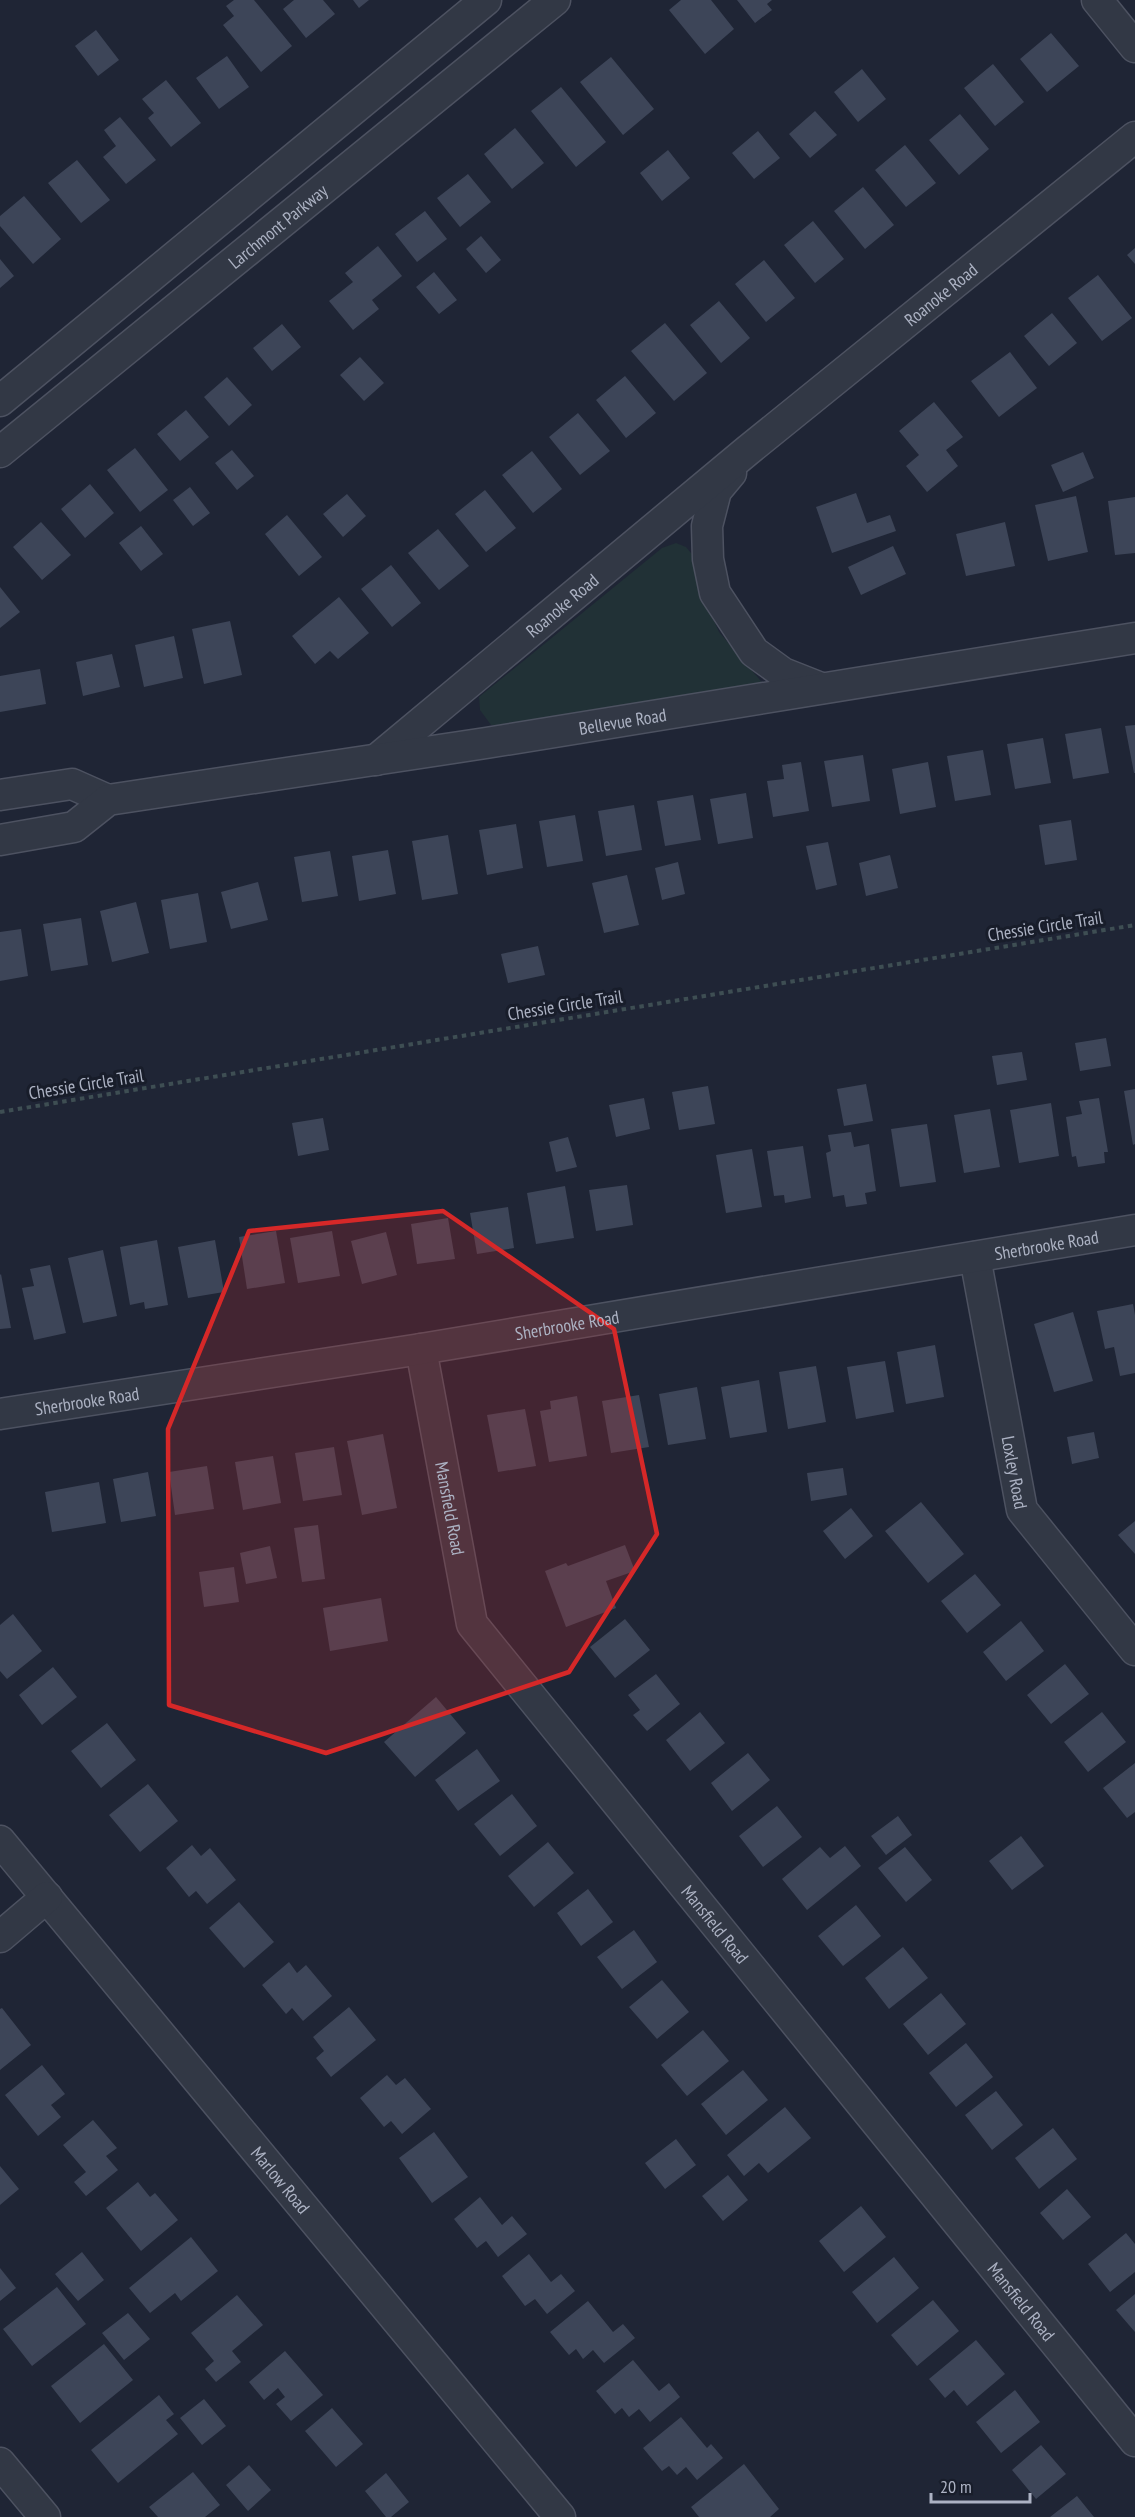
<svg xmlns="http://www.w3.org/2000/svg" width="1135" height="2517" font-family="'PT Sans Narrow',sans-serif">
	<rect width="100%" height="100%" fill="#1f2535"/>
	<path fill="#213136" d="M 676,543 L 686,547 L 696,559 L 704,598 L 719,632 L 765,686 L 502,725 L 491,725 L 480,710 L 479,697 L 662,548 Z"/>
	<path fill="#3d4558" d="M 234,0 L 254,0 L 292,46 L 261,72 L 223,25 L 234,16 L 226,6 Z
		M 294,0 L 323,0 L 335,14 L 306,38 L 283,9 Z
		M 353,0 L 369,0 L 359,8 Z
		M 681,0 L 711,0 L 734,29 L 705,54 L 669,10 Z
		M 737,0 L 772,0 L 767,4 L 772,10 L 755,23 Z
		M 96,30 L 119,60 L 98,76 L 75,46 Z
		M 1051,33 L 1079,66 L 1047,92 L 1020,59 Z
		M 227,56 L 249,87 L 219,109 L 196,78 Z
		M 611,57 L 654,109 L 623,135 L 580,82 Z
		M 993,64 L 1024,102 L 995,126 L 964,88 Z
		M 862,69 L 886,99 L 858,122 L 834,92 Z
		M 166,80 L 201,123 L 171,147 L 148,118 L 154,113 L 142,99 Z
		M 561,87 L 606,142 L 576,167 L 531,111 Z
		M 815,111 L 837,135 L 810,158 L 789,134 Z
		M 960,114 L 989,149 L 959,175 L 929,140 Z
		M 120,117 L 156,160 L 126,184 L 103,157 L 116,146 L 104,130 Z
		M 515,128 L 544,163 L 512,189 L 484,154 Z
		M 758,131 L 780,158 L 754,179 L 732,153 Z
		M 905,145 L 936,183 L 906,207 L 875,170 Z
		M 668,150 L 690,178 L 662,201 L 640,173 Z
		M 77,160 L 110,200 L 81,223 L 48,183 Z
		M 468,174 L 491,202 L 460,227 L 437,198 Z
		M 863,187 L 894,225 L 865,249 L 834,211 Z
		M 24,196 L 61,239 L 33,264 L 0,226 L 0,216 Z
		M 425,211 L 447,239 L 417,262 L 395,234 Z
		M 813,221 L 844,259 L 815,283 L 784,245 Z
		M 481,236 L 501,260 L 486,273 L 466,249 Z
		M 378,246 L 402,276 L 372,300 L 379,309 L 353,330 L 329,301 L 353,282 L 345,273 Z
		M 1135,248 L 1135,264 L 1127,255 Z
		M 0,259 L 14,276 L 0,288 Z
		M 764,260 L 795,298 L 766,322 L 735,284 Z
		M 434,272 L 457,300 L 439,314 L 416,287 Z
		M 1098,275 L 1132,318 L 1102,341 L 1068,298 Z
		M 719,301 L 750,338 L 721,363 L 690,325 Z
		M 1052,313 L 1077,343 L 1049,366 L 1024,336 Z
		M 665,323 L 707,373 L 674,401 L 631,351 Z
		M 282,324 L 301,347 L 272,371 L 253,348 Z
		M 1010,352 L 1037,388 L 999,417 L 971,381 Z
		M 360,357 L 384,383 L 364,401 L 340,375 Z
		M 625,376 L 656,413 L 626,438 L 596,400 Z
		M 227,377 L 252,405 L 229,426 L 204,397 Z
		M 934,402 L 963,437 L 946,450 L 958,466 L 927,492 L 906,466 L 919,455 L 899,431 Z
		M 186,410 L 209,437 L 180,461 L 157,434 Z
		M 578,413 L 610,451 L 580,475 L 549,437 Z
		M 135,448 L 168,490 L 140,512 L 107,470 Z
		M 232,450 L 254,476 L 237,490 L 215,463 Z
		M 532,451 L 562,489 L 533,513 L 502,475 Z
		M 1083,452 L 1094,478 L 1063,492 L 1051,465 Z
		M 90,484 L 114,513 L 85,538 L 61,509 Z
		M 190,487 L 210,513 L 193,526 L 173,500 Z
		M 485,490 L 516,528 L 486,552 L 455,514 Z
		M 856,493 L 867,523 L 890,515 L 896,531 L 832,553 L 816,507 Z
		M 347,494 L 366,516 L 343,537 L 323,514 Z
		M 1076,496 L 1088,552 L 1048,561 L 1035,505 Z
		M 1135,497 L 1135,553 L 1115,555 L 1108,501 Z
		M 287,515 L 322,557 L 299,576 L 265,534 Z
		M 41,522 L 71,555 L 42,580 L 13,547 Z
		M 1005,522 L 1015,566 L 966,576 L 956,534 Z
		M 141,526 L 163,554 L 141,571 L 119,543 Z
		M 438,529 L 469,566 L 439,590 L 408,553 Z
		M 893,546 L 906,574 L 861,595 L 848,567 Z
		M 391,565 L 421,603 L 392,627 L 361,589 Z
		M 0,587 L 20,612 L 0,628 Z
		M 339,597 L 369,633 L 338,659 L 330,651 L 315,664 L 292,636 Z
		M 230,621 L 242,675 L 204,684 L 192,629 Z
		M 174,636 L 183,678 L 144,687 L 135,645 Z
		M 112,654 L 120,687 L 83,696 L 76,662 Z
		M 40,669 L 46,704 L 0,712 L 0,676 Z
		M 1135,725 L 1135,773 L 1134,773 L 1125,726 Z
		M 1101,728 L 1109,773 L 1073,779 L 1065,734 Z
		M 1043,738 L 1051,783 L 1015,789 L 1007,744 Z
		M 983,750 L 991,795 L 955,801 L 947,756 Z
		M 863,755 L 870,801 L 832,807 L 824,761 Z
		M 801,762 L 809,811 L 773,817 L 767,781 L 784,779 L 782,765 Z
		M 928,762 L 936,807 L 900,814 L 892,769 Z
		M 746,793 L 753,838 L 718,844 L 710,799 Z
		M 693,795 L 701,840 L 665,846 L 657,801 Z
		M 634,805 L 642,850 L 606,856 L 598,811 Z
		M 575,815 L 583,861 L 547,867 L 539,821 Z
		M 1071,820 L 1077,860 L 1045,865 L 1039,825 Z
		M 516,824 L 523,868 L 487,875 L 479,830 Z
		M 448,835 L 458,894 L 422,900 L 412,841 Z
		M 828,842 L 837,885 L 816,890 L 806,846 Z
		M 388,850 L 396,894 L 359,901 L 352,856 Z
		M 330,851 L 338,896 L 302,902 L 294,857 Z
		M 890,855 L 898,888 L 866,896 L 859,863 Z
		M 678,862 L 685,894 L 662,900 L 655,868 Z
		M 627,875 L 639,925 L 604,933 L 592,883 Z
		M 258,882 L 268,920 L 231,929 L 221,892 Z
		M 198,893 L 207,942 L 170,949 L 161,900 Z
		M 136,902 L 149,953 L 112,962 L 100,911 Z
		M 81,918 L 88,965 L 51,971 L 43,924 Z
		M 21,929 L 28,976 L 0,981 L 0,932 Z
		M 538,946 L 545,975 L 508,983 L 501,954 Z
		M 1106,1038 L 1111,1066 L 1080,1071 L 1075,1043 Z
		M 1022,1052 L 1027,1080 L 997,1085 L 992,1056 Z
		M 866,1084 L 873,1121 L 844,1126 L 837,1089 Z
		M 708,1086 L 715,1124 L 679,1130 L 672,1092 Z
		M 1135,1089 L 1135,1144 L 1133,1145 L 1124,1091 Z
		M 644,1098 L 650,1129 L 616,1137 L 609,1105 Z
		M 1099,1098 L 1108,1152 L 1104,1152 L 1105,1163 L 1078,1167 L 1076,1156 L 1072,1157 L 1066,1117 L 1082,1114 L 1079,1101 Z
		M 1051,1103 L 1059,1156 L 1019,1163 L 1010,1110 Z
		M 990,1109 L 1000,1167 L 964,1173 L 954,1115 Z
		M 323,1118 L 329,1150 L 298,1156 L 292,1123 Z
		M 927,1124 L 936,1182 L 900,1187 L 891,1129 Z
		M 851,1132 L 854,1147 L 869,1144 L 876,1191 L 865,1193 L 867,1204 L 846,1207 L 844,1195 L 833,1197 L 826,1153 L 831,1151 L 828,1135 Z
		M 568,1137 L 577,1167 L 556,1172 L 549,1142 Z
		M 803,1146 L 811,1198 L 785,1203 L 784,1195 L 774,1196 L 767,1151 Z
		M 752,1149 L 762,1207 L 726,1213 L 716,1155 Z
		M 627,1185 L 633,1225 L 596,1231 L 589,1190 Z
		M 565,1186 L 574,1238 L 536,1244 L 527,1193 Z
		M 508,1207 L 514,1248 L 477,1254 L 470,1213 Z
		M 448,1218 L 455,1259 L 417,1264 L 411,1224 Z
		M 276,1231 L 285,1283 L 247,1289 L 239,1237 Z
		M 332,1231 L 340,1276 L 298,1283 L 290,1238 Z
		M 386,1232 L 397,1275 L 362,1284 L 351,1241 Z
		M 157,1240 L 168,1305 L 145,1309 L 144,1302 L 130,1305 L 120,1247 Z
		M 215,1240 L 224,1292 L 188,1298 L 178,1247 Z
		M 103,1250 L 117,1316 L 83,1323 L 68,1258 Z
		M 50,1265 L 66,1333 L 34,1340 L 22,1288 L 34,1286 L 30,1269 Z
		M 1,1274 L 11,1328 L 0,1329 L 0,1275 Z
		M 1133,1304 L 1135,1315 L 1135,1373 L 1120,1376 L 1114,1347 L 1105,1349 L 1097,1311 Z
		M 1073,1312 L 1093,1381 L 1054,1392 L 1034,1324 Z
		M 935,1345 L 944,1397 L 906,1404 L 897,1352 Z
		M 885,1361 L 894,1412 L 856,1419 L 847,1367 Z
		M 816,1366 L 826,1422 L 788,1429 L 779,1372 Z
		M 759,1380 L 767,1432 L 730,1438 L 721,1387 Z
		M 697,1387 L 706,1439 L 668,1445 L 659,1394 Z
		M 639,1395 L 649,1447 L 611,1453 L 602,1401 Z
		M 577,1396 L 587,1456 L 549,1462 L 540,1411 L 551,1409 L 550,1401 Z
		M 525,1409 L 536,1466 L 498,1472 L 487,1415 Z
		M 1094,1432 L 1099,1458 L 1072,1464 L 1067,1437 Z
		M 383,1434 L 397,1508 L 362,1515 L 347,1441 Z
		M 334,1447 L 342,1495 L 303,1501 L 295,1453 Z
		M 273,1456 L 281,1503 L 243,1510 L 235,1462 Z
		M 207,1466 L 214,1509 L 175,1515 L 169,1472 Z
		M 843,1468 L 847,1495 L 811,1501 L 807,1473 Z
		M 148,1472 L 156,1516 L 121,1522 L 113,1479 Z
		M 99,1482 L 106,1523 L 52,1532 L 45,1492 Z
		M 921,1502 L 964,1554 L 928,1583 L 885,1531 Z
		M 851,1508 L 873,1536 L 845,1559 L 823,1531 Z
		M 1135,1521 L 1135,1554 L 1118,1535 Z
		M 318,1525 L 325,1579 L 302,1582 L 294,1528 Z
		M 625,1545 L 635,1571 L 606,1581 L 616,1608 L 566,1627 L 545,1571 L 566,1563 L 568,1566 Z
		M 270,1546 L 277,1578 L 246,1584 L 240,1553 Z
		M 234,1567 L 239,1602 L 204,1607 L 199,1572 Z
		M 975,1574 L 1001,1605 L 967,1633 L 941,1601 Z
		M 381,1598 L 388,1641 L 330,1651 L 323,1608 Z
		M 13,1614 L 42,1651 L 7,1679 L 0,1671 L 0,1625 Z
		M 625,1619 L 650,1650 L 615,1678 L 590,1647 Z
		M 1021,1621 L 1044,1651 L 1006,1681 L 983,1652 Z
		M 1065,1664 L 1089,1694 L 1051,1724 L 1027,1695 Z
		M 53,1667 L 77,1697 L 42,1725 L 19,1695 Z
		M 656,1674 L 680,1704 L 647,1731 L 633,1715 L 640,1710 L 628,1695 Z
		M 436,1697 L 466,1733 L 415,1777 L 384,1742 Z
		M 700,1712 L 725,1743 L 690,1771 L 666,1740 Z
		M 1102,1712 L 1126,1742 L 1088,1772 L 1064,1742 Z
		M 107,1723 L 136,1760 L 101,1788 L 71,1751 Z
		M 477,1749 L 500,1781 L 458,1811 L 435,1780 Z
		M 748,1753 L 770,1780 L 732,1811 L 711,1783 Z
		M 1135,1763 L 1135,1812 L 1127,1818 L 1103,1788 Z
		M 148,1784 L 178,1821 L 140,1852 L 109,1815 Z
		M 512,1794 L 537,1826 L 500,1856 L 474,1824 Z
		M 777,1806 L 802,1837 L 763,1867 L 739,1836 Z
		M 898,1816 L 912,1835 L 886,1855 L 871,1836 Z
		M 1021,1836 L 1044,1866 L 1012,1890 L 989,1861 Z
		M 548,1842 L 574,1873 L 534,1907 L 508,1876 Z
		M 192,1845 L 201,1856 L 210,1848 L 236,1880 L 207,1904 L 196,1891 L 189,1897 L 166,1868 Z
		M 845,1846 L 861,1866 L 807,1910 L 782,1879 L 820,1847 L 830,1858 Z
		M 905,1847 L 932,1880 L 906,1902 L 878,1868 Z
		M 588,1889 L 613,1922 L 581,1946 L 557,1913 Z
		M 239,1902 L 274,1942 L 244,1968 L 209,1928 Z
		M 856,1905 L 881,1936 L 843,1966 L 818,1936 Z
		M 634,1930 L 657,1962 L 622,1989 L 597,1957 Z
		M 903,1947 L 928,1978 L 889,2009 L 865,1978 Z
		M 289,1962 L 297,1973 L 306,1965 L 332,1996 L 303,2021 L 292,2008 L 286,2014 L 262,1985 Z
		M 662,1980 L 689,2012 L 657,2039 L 629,2007 Z
		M 941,1993 L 966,2024 L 928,2055 L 903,2024 Z
		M 349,2007 L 376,2040 L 331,2077 L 316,2058 L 324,2051 L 313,2037 Z
		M 2,2008 L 31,2045 L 0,2070 L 0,2009 Z
		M 703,2030 L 729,2061 L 687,2096 L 661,2065 Z
		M 966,2043 L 993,2077 L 956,2107 L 929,2073 Z
		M 42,2065 L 65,2094 L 51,2105 L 61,2117 L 38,2136 L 5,2095 Z
		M 743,2070 L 768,2100 L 726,2135 L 701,2104 Z
		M 387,2075 L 396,2085 L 405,2078 L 431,2109 L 402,2134 L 391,2121 L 384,2127 L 360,2098 Z
		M 996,2091 L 1023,2125 L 992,2150 L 965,2115 Z
		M 785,2107 L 811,2138 L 768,2173 L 759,2163 L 744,2176 L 727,2155 Z
		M 93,2120 L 117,2148 L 106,2156 L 118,2170 L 86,2196 L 74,2182 L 86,2172 L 63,2145 Z
		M 1053,2128 L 1077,2159 L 1039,2189 L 1015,2158 Z
		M 434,2132 L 468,2177 L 432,2203 L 399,2158 Z
		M 676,2139 L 696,2165 L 665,2189 L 645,2163 Z
		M 0,2166 L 19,2189 L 0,2205 Z
		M 728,2175 L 748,2200 L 723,2221 L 702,2196 Z
		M 138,2182 L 150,2197 L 155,2193 L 178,2220 L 141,2251 L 106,2208 Z
		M 1067,2189 L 1091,2217 L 1063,2240 L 1040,2213 Z
		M 480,2197 L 502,2225 L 512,2216 L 527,2234 L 498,2257 L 486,2241 L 477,2248 L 454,2219 Z
		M 861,2206 L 886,2237 L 844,2272 L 819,2241 Z
		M 1126,2233 L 1135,2244 L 1135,2272 L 1110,2292 L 1088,2264 Z
		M 191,2237 L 218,2271 L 181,2301 L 175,2293 L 150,2313 L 129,2288 Z
		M 82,2252 L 104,2280 L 78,2301 L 55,2274 Z
		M 529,2254 L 551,2282 L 561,2274 L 575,2291 L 547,2314 L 535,2299 L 525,2306 L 502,2276 Z
		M 894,2257 L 919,2288 L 877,2323 L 852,2292 Z
		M 0,2268 L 16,2288 L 0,2301 Z
		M 57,2287 L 86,2324 L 32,2366 L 3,2329 Z
		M 1135,2294 L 1135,2332 L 1116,2310 Z
		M 237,2295 L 263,2325 L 232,2351 L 241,2362 L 216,2382 L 205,2369 L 214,2361 L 191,2333 Z
		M 933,2300 L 959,2331 L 917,2366 L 891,2335 Z
		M 588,2301 L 613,2332 L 623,2324 L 635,2338 L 604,2363 L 593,2350 L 583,2359 L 576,2349 L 569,2355 L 550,2332 Z
		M 128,2313 L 150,2339 L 124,2360 L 102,2333 Z
		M 976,2340 L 1005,2374 L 967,2406 L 954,2390 L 945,2398 L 929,2379 Z
		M 104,2344 L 133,2380 L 80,2423 L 51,2386 Z
		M 285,2351 L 323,2395 L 291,2421 L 276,2404 L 285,2397 L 278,2388 L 264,2400 L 249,2382 Z
		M 633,2360 L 659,2391 L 669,2383 L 680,2397 L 650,2422 L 639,2409 L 629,2417 L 622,2408 L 615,2414 L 596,2391 Z
		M 1015,2390 L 1040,2422 L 1001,2453 L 976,2422 Z
		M 159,2395 L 174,2414 L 166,2420 L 178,2434 L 118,2483 L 91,2450 Z
		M 204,2399 L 226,2426 L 202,2445 L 180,2418 Z
		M 332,2408 L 363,2444 L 336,2467 L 305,2431 Z
		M 681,2417 L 707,2448 L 711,2444 L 723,2458 L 697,2480 L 686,2467 L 677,2475 L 669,2466 L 662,2471 L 643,2448 Z
		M 1041,2445 L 1066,2474 L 1036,2499 L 1012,2470 Z
		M 744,2464 L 779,2509 L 770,2517 L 699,2517 L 691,2507 Z
		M 249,2465 L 271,2490 L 248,2511 L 226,2485 Z
		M 193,2472 L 220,2505 L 205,2517 L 158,2517 L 149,2507 Z
		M 386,2473 L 409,2502 L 391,2517 L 386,2517 L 365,2491 Z
		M 1077,2496 L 1094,2517 L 1050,2517 Z"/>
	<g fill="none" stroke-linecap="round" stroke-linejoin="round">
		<g stroke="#4d5261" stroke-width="33">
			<g id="minor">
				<path d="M 1097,0 L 1135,47"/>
				<path d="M 0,401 L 486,0"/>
				<path id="s1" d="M 0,452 L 555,0"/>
				<path d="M 731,473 L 716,491 L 707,526 L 708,559 L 715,593 L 754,652 L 783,673 L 821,688"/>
				<path id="s2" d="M 376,760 L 747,451 L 1135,137"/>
				<path d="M 0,795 L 72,784 L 108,800"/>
				<path id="s3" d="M 0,840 L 74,827 L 108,800 L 486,743 L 1135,638"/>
				<path id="s4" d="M 975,1257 L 1022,1510 L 1135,1650"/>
				<path id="s5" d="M 421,1349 L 472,1624 L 1135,2441"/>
				<path id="s6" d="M 0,1414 L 421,1349 L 1135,1230"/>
				<path id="s7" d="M 0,1841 L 560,2517"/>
				<path d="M 0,1937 L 47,1897"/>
				<path d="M 0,2463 L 45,2517"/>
			</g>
		</g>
		<path stroke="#3e4e53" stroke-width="4" stroke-dasharray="4.5 4.5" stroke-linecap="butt" d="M 0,1112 L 1135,925"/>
		<use href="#minor" stroke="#323845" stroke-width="30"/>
	</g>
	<path fill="#d62828" fill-opacity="0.2" stroke="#d62828" stroke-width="4.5" stroke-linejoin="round" d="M 443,1211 L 614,1329 L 657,1534 L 569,1672 L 326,1753 L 169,1705 L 168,1429 L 249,1231 Z"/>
	<g text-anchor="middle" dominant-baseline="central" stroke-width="6" stroke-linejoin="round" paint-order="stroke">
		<g font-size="18" fill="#acb2c3" stroke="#181d2a">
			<text stroke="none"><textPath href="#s1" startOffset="358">Larchmont Parkway</textPath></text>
			<text stroke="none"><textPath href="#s2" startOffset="732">Roanoke Road</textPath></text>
			<text stroke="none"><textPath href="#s2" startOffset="242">Roanoke Road</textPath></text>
			<text stroke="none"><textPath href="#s3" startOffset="639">Bellevue Road</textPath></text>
			<text transform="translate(1045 926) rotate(-9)">Chessie Circle Trail</text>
			<text transform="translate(565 1005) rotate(-9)">Chessie Circle Trail</text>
			<text transform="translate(86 1084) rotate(-9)">Chessie Circle Trail</text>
			<text stroke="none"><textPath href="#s6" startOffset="1060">Sherbrooke Road</textPath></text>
			<text stroke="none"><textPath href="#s6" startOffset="574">Sherbrooke Road</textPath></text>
			<text stroke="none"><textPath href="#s6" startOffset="88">Sherbrooke Road</textPath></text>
			<text stroke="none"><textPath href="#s4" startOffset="219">Loxley Road</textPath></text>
			<text stroke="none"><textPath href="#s5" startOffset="162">Mansfield Road</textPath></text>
			<text stroke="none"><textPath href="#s5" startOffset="666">Mansfield Road</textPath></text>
			<text stroke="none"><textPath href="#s7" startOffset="440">Marlow Road</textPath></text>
			<text stroke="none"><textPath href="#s5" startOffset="1152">Mansfield Road</textPath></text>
		</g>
	</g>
	<path d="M931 2493v9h99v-9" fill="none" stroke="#acb2c3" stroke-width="3"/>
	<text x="940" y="2493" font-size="18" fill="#acb2c3" stroke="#181d2a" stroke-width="4.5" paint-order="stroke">20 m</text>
</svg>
